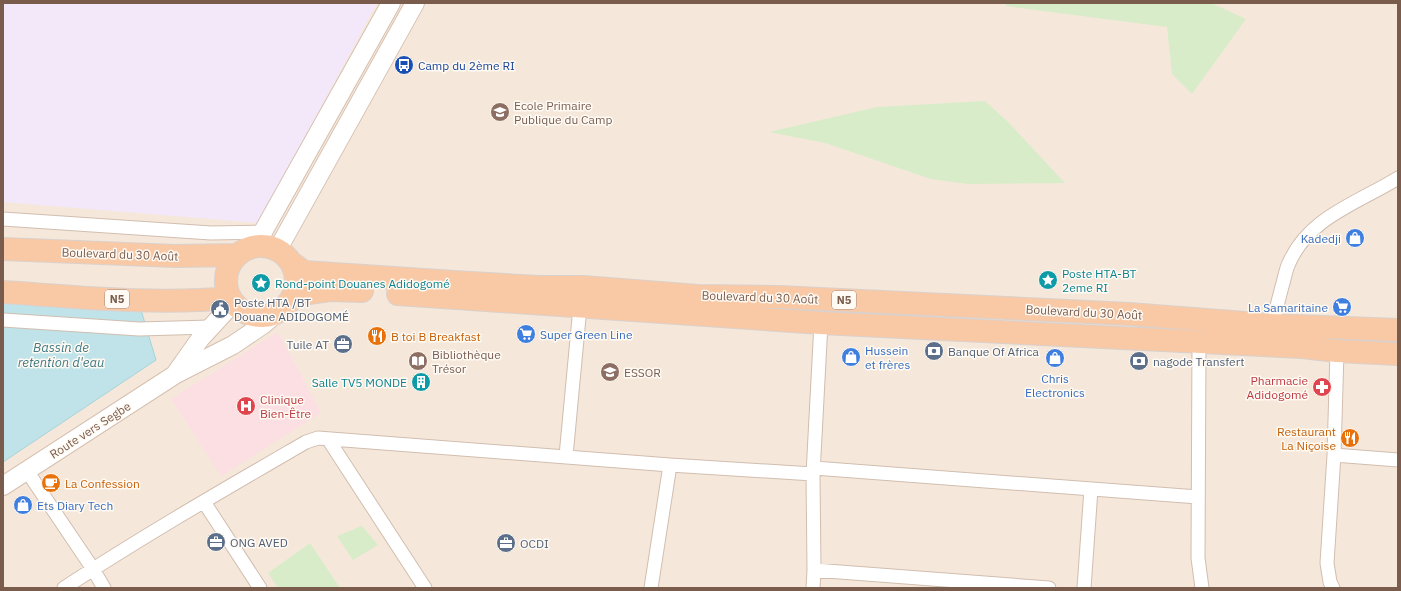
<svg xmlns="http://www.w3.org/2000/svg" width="1401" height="591" font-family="'IBM Plex Sans',sans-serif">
	<rect width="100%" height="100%" fill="#fdf6ec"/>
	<path fill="#f5e8da" d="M 3,3 L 1398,3 L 1398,588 L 3,588 Z"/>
	<path fill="#f3e8fa" d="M 3,3 L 377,3 L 259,223 L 3,202 Z"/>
	<path fill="#fbdfe3" d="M 278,332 L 321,413 L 221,476 L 171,399 Z"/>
	<path fill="#d8ecc9" d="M 1007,3 L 1211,3 L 1246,19 L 1192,94 L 1172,74 L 1167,27 L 1005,6 Z
		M 985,101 L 1007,121 L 1065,183 L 968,184 L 931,179 L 825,143 L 769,132 L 877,107 Z
		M 362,526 L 378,545 L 353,560 L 337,536 Z
		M 310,543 L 340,588 L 278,588 L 268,573 Z"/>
	<path fill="#bfe3e8" stroke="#a5d3da" d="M 3,295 L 138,300 L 156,360 L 3,462 Z"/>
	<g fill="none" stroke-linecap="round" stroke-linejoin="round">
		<g stroke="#d1beb0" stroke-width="15">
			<path id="minor" d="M 3,219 L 211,233 L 263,232
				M 3,320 L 139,329 L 210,327
				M 1272,325 C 1276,311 1279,297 1283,283 C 1285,276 1286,269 1289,263 C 1309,217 1358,203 1398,178
				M 1199,343 L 1198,558 L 1202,588
				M 328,439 L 425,588
				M 1334,455 L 1398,460
				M 566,456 L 580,307
				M 814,468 L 1198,497
				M 27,471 L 93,569 L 104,588
				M 204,502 L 260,588
				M 814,570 L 1049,588
				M 64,588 C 143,536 225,489 306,442 L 318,438 L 670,465 L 813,474
				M 651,588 L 670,465
				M 813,588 L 814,570 L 813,474 L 821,323
				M 1084,588 L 1091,489
				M 1333,588 L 1330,582 L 1327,563 L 1334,455 L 1337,351"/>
		</g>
		<g stroke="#d6c0b0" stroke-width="20">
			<path id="secondary" d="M 255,246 L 391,3
				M 278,249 L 415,3
				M 176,373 L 200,339 L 234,302
				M 3,486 L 176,374 L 233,345 L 264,324 L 278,312"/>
		</g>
		<g stroke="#dad1cd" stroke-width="24">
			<path id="trunk" d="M226 281a35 35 0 1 1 70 0a35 35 0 1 1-70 0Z
				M 3,249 L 175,256 L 238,255
				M 292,263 L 304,272 L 454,282 L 539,287 L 583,287 L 698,296 L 779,297 L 1129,314 L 1272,325 L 1398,330
				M 3,292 C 79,297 155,305 230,298
				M 398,294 L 821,323 L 1302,347 L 1337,351 L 1398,354
				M 294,295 L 330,290 L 362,291"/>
		</g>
		<use href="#minor" stroke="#fff" stroke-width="13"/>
		<use href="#secondary" stroke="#fff" stroke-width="18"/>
		<use href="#trunk" stroke="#f9c8a4" stroke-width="22"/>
	</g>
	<defs>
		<g id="bus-disc" transform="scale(1)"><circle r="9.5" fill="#1a4fb4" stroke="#fffaf3"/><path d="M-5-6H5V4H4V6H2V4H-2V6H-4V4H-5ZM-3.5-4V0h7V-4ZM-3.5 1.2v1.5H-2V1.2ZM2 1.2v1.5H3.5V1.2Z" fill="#fff"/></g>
		<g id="school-disc" transform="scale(1)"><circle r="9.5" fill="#8d6e63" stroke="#fffaf3"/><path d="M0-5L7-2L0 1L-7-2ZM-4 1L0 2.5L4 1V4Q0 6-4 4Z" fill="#fff"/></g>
		<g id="shop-disc" transform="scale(1)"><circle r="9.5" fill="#3f7fe0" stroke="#fffaf3"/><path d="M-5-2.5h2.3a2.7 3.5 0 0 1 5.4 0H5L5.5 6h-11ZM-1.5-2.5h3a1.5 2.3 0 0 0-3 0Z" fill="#fff"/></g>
		<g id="sight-disc" transform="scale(1)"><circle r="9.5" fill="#0f9aa8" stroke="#fffaf3"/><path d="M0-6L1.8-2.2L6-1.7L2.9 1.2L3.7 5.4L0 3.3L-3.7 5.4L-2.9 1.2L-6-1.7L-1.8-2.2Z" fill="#fff"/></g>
		<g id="supermarket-disc" transform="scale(1)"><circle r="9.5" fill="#3f7fe0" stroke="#fffaf3"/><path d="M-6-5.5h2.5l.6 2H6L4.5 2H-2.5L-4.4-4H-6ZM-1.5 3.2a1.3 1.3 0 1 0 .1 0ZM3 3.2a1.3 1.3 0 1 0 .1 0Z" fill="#fff"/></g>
		<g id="civic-disc" transform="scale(1)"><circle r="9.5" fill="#5c6f8a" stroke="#fffaf3"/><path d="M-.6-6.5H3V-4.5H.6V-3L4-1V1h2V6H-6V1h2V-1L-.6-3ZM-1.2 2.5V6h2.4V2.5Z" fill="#fff"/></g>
		<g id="restaurant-disc" transform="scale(1)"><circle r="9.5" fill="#e8710a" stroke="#fffaf3"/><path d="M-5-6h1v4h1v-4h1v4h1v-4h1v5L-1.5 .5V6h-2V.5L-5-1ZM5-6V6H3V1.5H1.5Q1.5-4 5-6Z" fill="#fff"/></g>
		<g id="office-disc" transform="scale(1)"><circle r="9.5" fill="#5c6f8a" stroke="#fffaf3"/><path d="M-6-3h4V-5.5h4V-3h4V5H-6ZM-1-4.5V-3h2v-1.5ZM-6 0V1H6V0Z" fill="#fff"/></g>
		<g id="bank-disc" transform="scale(1)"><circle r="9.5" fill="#5c6f8a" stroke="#fffaf3"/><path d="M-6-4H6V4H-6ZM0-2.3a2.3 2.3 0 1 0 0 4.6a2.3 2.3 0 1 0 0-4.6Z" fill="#fff"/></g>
		<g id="library-disc" transform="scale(1)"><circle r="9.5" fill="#8d6e63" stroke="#fffaf3"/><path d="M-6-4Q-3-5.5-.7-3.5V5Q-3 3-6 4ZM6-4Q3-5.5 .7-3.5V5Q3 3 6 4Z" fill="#fff"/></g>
		<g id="building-disc" transform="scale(1)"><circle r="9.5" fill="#0f9aa8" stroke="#fffaf3"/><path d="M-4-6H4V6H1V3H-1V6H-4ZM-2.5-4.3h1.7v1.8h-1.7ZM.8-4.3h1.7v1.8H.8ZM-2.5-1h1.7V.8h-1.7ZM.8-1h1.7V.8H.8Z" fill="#fff"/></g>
		<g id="pharmacy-disc" transform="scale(1)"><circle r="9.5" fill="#e0444e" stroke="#fffaf3"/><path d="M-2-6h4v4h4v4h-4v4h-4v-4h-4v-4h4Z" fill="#fff"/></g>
		<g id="hospital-disc" transform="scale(1)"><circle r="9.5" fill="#e0444e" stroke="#fffaf3"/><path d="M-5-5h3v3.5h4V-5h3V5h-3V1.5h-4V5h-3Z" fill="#fff"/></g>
		<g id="cafe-disc" transform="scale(1)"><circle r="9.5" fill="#e8710a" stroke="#fffaf3"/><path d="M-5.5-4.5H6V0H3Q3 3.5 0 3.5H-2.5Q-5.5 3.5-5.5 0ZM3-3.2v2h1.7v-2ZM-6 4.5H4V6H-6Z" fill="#fff"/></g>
	</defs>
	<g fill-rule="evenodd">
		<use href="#bus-disc" x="404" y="65"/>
		<use href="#school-disc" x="500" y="112"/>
		<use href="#shop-disc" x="1355" y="238"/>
		<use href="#sight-disc" x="1048" y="280"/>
		<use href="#sight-disc" x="261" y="283"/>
		<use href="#supermarket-disc" x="1342" y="307"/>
		<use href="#civic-disc" x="220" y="309"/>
		<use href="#supermarket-disc" x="526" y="334"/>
		<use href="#restaurant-disc" x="377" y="336"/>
		<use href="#office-disc" x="343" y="344"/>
		<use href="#bank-disc" x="934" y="351"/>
		<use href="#shop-disc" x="851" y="357"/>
		<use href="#shop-disc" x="1055" y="358"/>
		<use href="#library-disc" x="418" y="361"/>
		<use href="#bank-disc" x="1139" y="361"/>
		<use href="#school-disc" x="610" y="372"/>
		<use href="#building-disc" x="421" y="382"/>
		<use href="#pharmacy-disc" x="1322" y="387"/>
		<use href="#hospital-disc" x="246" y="406"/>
		<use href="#restaurant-disc" x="1350" y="438"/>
		<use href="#cafe-disc" x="51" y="483"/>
		<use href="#shop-disc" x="23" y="505"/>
		<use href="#office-disc" x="216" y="542"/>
		<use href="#office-disc" x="506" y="543"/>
	</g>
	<g text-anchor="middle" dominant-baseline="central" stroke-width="3" stroke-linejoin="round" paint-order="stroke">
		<g fill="#fffaf3" stroke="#a28b7f" stroke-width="1">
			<rect x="105" y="290" width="24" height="18" rx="3"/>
			<rect x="832" y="291" width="24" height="18" rx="3"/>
		</g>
		<g font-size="11" font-weight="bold" fill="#7a5c4d">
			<text x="117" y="299">N5</text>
			<text x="844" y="300">N5</text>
		</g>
		<g font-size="12" fill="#164399" stroke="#fffaf3" text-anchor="start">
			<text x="418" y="65">Camp du 2ème RI</text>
		</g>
		<g font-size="12" fill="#785e54" stroke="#fffaf3" text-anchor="start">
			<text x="514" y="105">Ecole Primaire<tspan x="514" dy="14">Publique du Camp</tspan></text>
			<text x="432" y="354">Bibliothèque<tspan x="432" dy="14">Trésor</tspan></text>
			<text x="624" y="372">ESSOR</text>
		</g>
		<g font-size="12" fill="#366cbe" stroke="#fffaf3" text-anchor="start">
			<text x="1341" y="238" text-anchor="end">Kadedji</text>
			<text x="1328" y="307" text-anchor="end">La Samaritaine</text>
			<text x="540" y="334">Super Green Line</text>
			<text x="865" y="350">Hussein<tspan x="865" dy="14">et frères</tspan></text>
			<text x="1055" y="378" text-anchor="middle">Chris<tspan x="1055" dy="14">Electronics</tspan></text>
			<text x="37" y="505">Ets Diary Tech</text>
		</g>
		<g font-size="12" fill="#7a5c4d" stroke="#fffaf3">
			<text transform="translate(120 254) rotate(2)">Boulevard du 30 Août</text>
			<text transform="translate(760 297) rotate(2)">Boulevard du 30 Août</text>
			<text transform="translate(1084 312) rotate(3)">Boulevard du 30 Août</text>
			<text transform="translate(90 430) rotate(-33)">Route vers Segbe</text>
		</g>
		<g font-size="12" fill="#0d838f" stroke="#fffaf3" text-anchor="start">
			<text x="1062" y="273">Poste HTA-BT<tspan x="1062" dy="14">2eme RI</tspan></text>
			<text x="275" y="283">Rond-point Douanes Adidogomé</text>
			<text x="407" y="382" text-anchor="end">Salle TV5 MONDE</text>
		</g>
		<g font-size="12" fill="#4e5e75" stroke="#fffaf3" text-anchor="start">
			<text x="234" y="302">Poste HTA /BT<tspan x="234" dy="14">Douane ADIDOGOMÉ</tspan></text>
			<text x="329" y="344" text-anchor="end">Tuile AT</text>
			<text x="948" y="351">Banque Of Africa</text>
			<text x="1153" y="361">nagode Transfert</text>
			<text x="230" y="542">ONG AVED</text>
			<text x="520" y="543">OCDI</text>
		</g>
		<g font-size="12" fill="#c56008" stroke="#fffaf3" text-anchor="start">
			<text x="391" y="336">B toi B Breakfast</text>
			<text x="1336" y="431" text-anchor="end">Restaurant<tspan x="1336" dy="14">La Niçoise</tspan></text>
			<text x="65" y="483">La Confession</text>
		</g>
		<g font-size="12" fill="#be3a42" stroke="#fffaf3" text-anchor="end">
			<text x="1308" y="380">Pharmacie<tspan x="1308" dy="14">Adidogomé</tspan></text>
			<text x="260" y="399" text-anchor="start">Clinique<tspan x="260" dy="14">Bien-Être</tspan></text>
		</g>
		<g font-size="13" font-style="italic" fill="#437c86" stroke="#fffaf3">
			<text x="61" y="347">Bassin de<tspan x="61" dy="15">retention d'eau</tspan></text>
		</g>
	</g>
	<rect width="1401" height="591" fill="none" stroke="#7a5c4d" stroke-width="8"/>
</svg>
